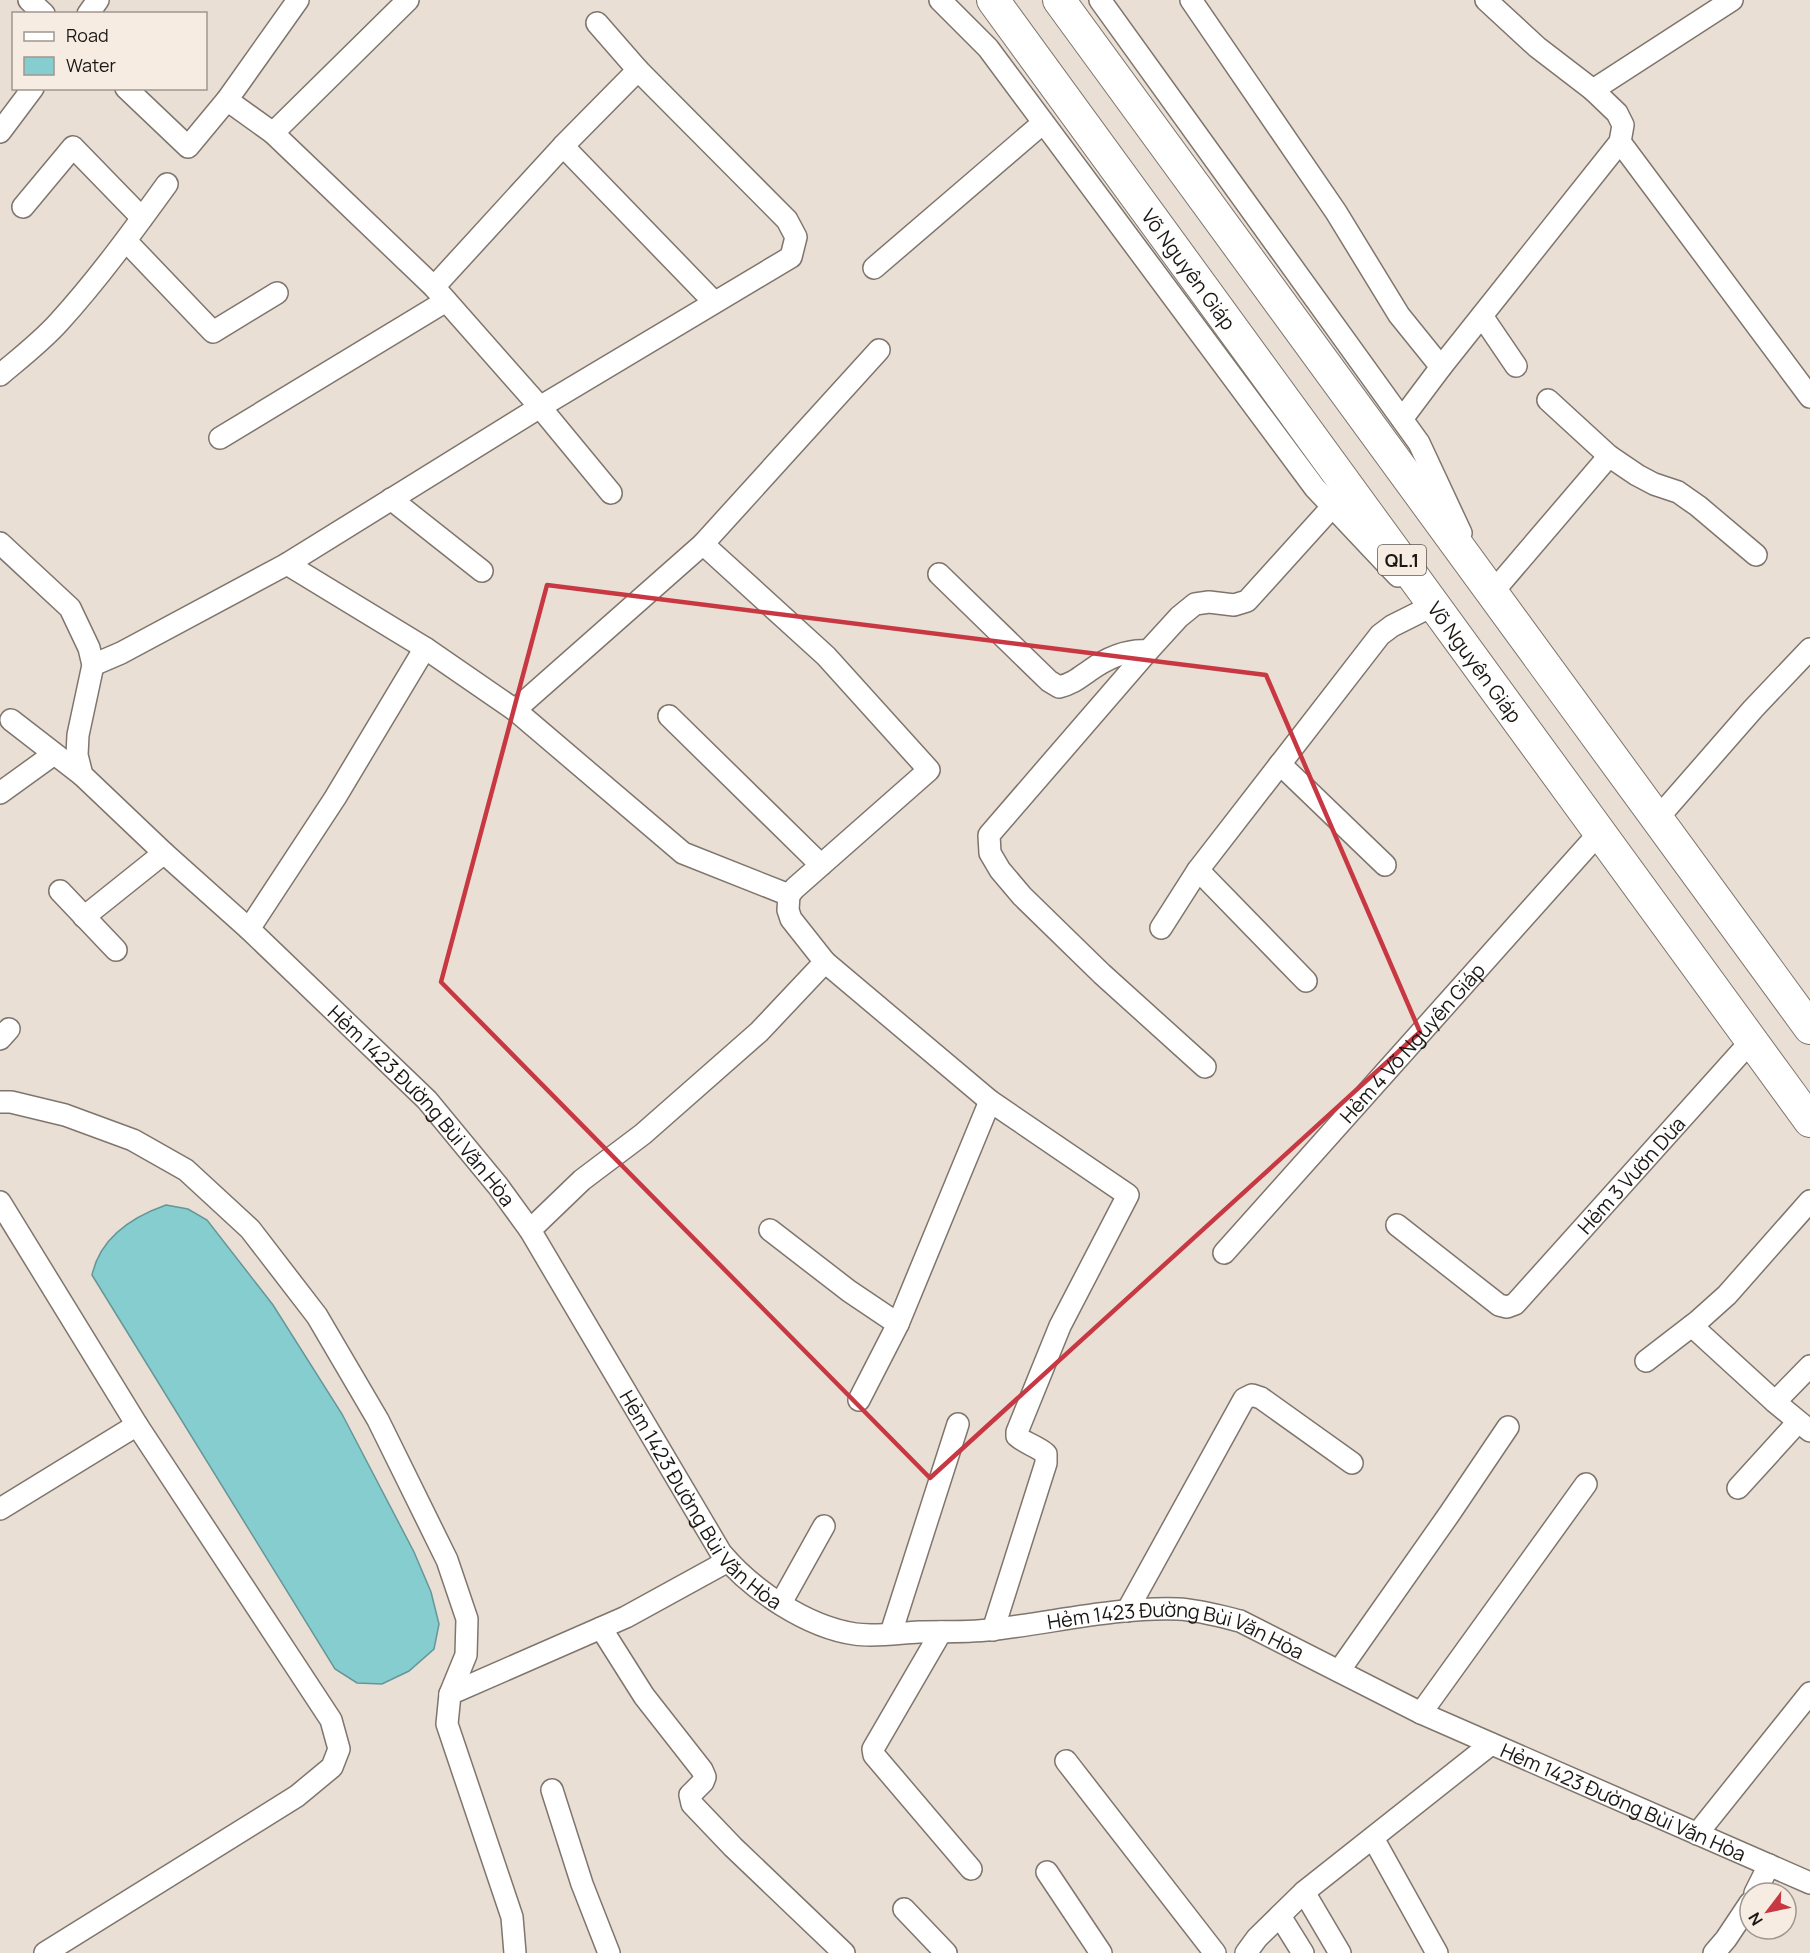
<svg xmlns="http://www.w3.org/2000/svg" width="1810" height="1953" font-family="Manrope,sans-serif">
	<rect width="100%" height="100%" fill="#eadfd5"/>
	<path fill="#86cdcf" stroke="#669697" stroke-width="1.5" d="M 166,1205 L 188,1209 L 207,1220 L 273,1305 L 342,1414 L 414,1552 L 431,1592 L 439,1624 L 434,1649 L 409,1671 L 382,1684 L 357,1683 L 335,1669 L 92,1275 C 100,1238 132,1217 166,1205 Z"/>
	<g fill="none" stroke-linecap="round" stroke-linejoin="round">
		<g stroke="#7f756c" stroke-width="24">
			<g id="minor">
				<path d="M 29,0 L 44,14"/>
				<path d="M 408,0 L 273,133 L 434,287 L 540,407 L 611,493"/>
				<path d="M 940,0 L 988,48 L 1315,488 L 1398,576"/>
				<path d="M 1100,0 L 1419,443 L 1461,533"/>
				<path d="M 1191,0 L 1336,212 L 1399,315 L 1441,367"/>
				<path d="M 88,14 L 98,0"/>
				<path d="M 597,23 L 638,70"/>
				<path d="M 126,88 L 188,147 L 227,100 L 298,0"/>
				<path d="M 1593,90 L 1732,0"/>
				<path d="M 227,100 L 273,133"/>
				<path d="M 0,132 L 33,88"/>
				<path d="M 1620,142 L 1810,397"/>
				<path d="M 563,146 L 714,302"/>
				<path d="M 23,207 L 73,147 L 142,218"/>
				<path d="M 126,241 L 213,332 L 277,293"/>
				<path d="M 874,268 L 1043,123"/>
				<path d="M 1482,316 L 1516,366"/>
				<path d="M 0,375 C 20,358 41,342 59,322 C 98,279 133,231 167,184"/>
				<path d="M 1548,400 L 1609,456 L 1637,475 L 1654,484 L 1678,492 L 1698,506 L 1756,555"/>
				<path d="M 1402,419 L 1441,367 L 1620,142 L 1623,125 L 1617,113 L 1593,90 L 1537,47 L 1486,0"/>
				<path d="M 220,438 L 446,301"/>
				<path d="M 391,499 L 482,571"/>
				<path id="s1" d="M 0,543 L 70,608 L 89,648 L 93,665 L 78,735 L 77,755 L 82,775 L 164,853 L 249,929 L 427,1100 L 498,1186 L 530,1230 L 721,1553 C 752,1590 807,1627 855,1634 C 875,1637 899,1633 919,1632 C 945,1631 971,1633 996,1629 C 1056,1622 1117,1607 1178,1609 C 1199,1610 1220,1616 1240,1621 L 1421,1713 L 1810,1883"/>
				<path d="M 703,544 L 826,656 L 929,770 L 795,888 L 789,895"/>
				<path d="M 287,564 L 425,648 L 515,710 L 683,853 L 789,895 L 788,910 L 791,919 L 825,962 L 990,1101 L 1128,1195 L 1060,1326 L 1017,1432 L 1017,1436 C 1026,1444 1037,1446 1046,1454 L 1046,1463 L 993,1630"/>
				<path d="M 939,574 L 1049,681 L 1059,687 C 1072,684 1079,678 1089,671 C 1107,658 1126,649 1148,651"/>
				<path d="M 1492,593 L 1609,456"/>
				<path d="M 93,665 L 121,653 L 287,564 L 540,407 L 791,257 L 796,237 L 787,220 L 638,70 L 563,146 L 434,287"/>
				<path d="M 515,710 L 703,544 L 879,350"/>
				<path d="M 669,716 L 821,865"/>
				<path d="M 11,720 L 82,775"/>
				<path d="M 1280,764 L 1385,865"/>
				<path d="M 0,793 L 54,754"/>
				<path d="M 1657,819 L 1753,709 L 1810,649"/>
				<path d="M 1198,870 L 1306,981"/>
				<path d="M 60,891 L 116,950"/>
				<path d="M 84,917 L 164,853"/>
				<path d="M 1161,928 L 1198,870 L 1380,635 L 1392,626 L 1428,608"/>
				<path d="M 249,929 L 335,798 L 425,648"/>
				<path d="M 0,1039 L 9,1029"/>
				<path d="M 1205,1067 L 1102,974 L 1022,896 L 1000,870 L 990,853 L 989,835 L 1148,651 L 1179,617 L 1195,604 L 1209,602 L 1234,605 L 1247,601 L 1332,507"/>
				<path d="M 0,1102 L 11,1102 L 65,1115 L 133,1140 L 186,1170 L 250,1229 L 317,1316 L 378,1420 L 447,1560 L 467,1619 L 466,1655 L 450,1694 L 447,1724 L 512,1917 L 515,1953"/>
				<path d="M 0,1202 L 137,1425 L 331,1720 L 339,1749 L 332,1767 L 297,1796 L 45,1953"/>
				<path id="s2" d="M 1397,1225 L 1499,1305 L 1507,1307 L 1515,1304 L 1752,1040"/>
				<path d="M 530,1230 L 582,1180 L 643,1134 L 759,1032 L 825,962"/>
				<path d="M 770,1230 L 849,1291 L 898,1324"/>
				<path id="s3" d="M 1224,1253 L 1600,832"/>
				<path d="M 1692,1326 L 1775,1402 L 1810,1431"/>
				<path d="M 1646,1361 L 1698,1321 L 1727,1295 L 1810,1201"/>
				<path d="M 859,1400 L 898,1324 L 990,1101"/>
				<path d="M 1775,1402 L 1810,1366"/>
				<path d="M 1738,1488 L 1798,1422"/>
				<path d="M 0,1509 L 137,1425"/>
				<path d="M 781,1603 L 824,1526"/>
				<path d="M 1127,1611 L 1244,1399 L 1252,1395 L 1261,1398 L 1352,1463"/>
				<path d="M 601,1628 L 644,1696 L 702,1770 L 705,1777 L 703,1782 L 690,1795 L 692,1804 L 733,1847 L 844,1953"/>
				<path d="M 941,1632 L 873,1749 L 874,1755 L 971,1869"/>
				<path d="M 891,1633 L 958,1424"/>
				<path d="M 1339,1671 L 1450,1513 L 1508,1427"/>
				<path d="M 450,1694 L 626,1617 L 728,1561"/>
				<path d="M 1421,1713 L 1586,1484"/>
				<path d="M 1066,1761 L 1215,1953"/>
				<path d="M 552,1790 L 582,1884 L 609,1953"/>
				<path d="M 1697,1834 L 1810,1693"/>
				<path d="M 1373,1838 L 1437,1953"/>
				<path d="M 1047,1872 L 1101,1953"/>
				<path d="M 1304,1892 L 1340,1953"/>
				<path d="M 1755,1893 L 1769,1865"/>
				<path d="M 904,1909 L 946,1953"/>
				<path d="M 1280,1916 L 1303,1953"/>
				<path d="M 1246,1953 L 1257,1938 L 1304,1892 L 1491,1744"/>
				<path d="M 1714,1953 L 1726,1939 L 1750,1903"/>
			</g>
		</g>
		<g stroke="#7f756c" stroke-width="34">
			<g id="highway">
				<path id="s4" d="M 993,0 L 1810,1121"/>
				<path d="M 1059,0 L 1810,1028"/>
			</g>
		</g>
		<use href="#minor" stroke="#fff" stroke-width="21"/>
		<use href="#highway" stroke="#fff" stroke-width="32"/>
	</g>
	<path fill="none" stroke="#c83843" stroke-width="4.5" stroke-linejoin="round" d="M 547,585 L 1266,675 L 1420,1032 L 930,1478 L 441,982 Z"/>
	<g text-anchor="middle" dominant-baseline="central" stroke-width="4.5" stroke-linejoin="round" paint-order="stroke">
		<rect fill="#f7ece2" stroke="#5d5752" stroke-width="1.5" x="1378" y="545" width="48" height="30" rx="4.5"/>
		<g font-size="18" font-weight="bold" fill="#1b1714">
			<text x="1402" y="560">QL.1</text>
		</g>
		<g font-size="20" fill="#1b1714" stroke="#f7ece2">
			<text stroke="none"><textPath href="#s4" startOffset="333">Võ Nguyên Giáp</textPath></text>
			<text stroke="none"><textPath href="#s4" startOffset="819">Võ Nguyên Giáp</textPath></text>
			<text stroke="none"><textPath href="#s3" startOffset="282">Hẻm 4 Võ Nguyên Giáp</textPath></text>
			<text stroke="none"><textPath href="#s1" startOffset="744">Hẻm 1423 Đường Bùi Văn Hòa</textPath></text>
			<text stroke="none"><textPath href="#s2" startOffset="320">Hẻm 3 Vườn Dừa</textPath></text>
			<text stroke="none"><textPath href="#s1" startOffset="1230">Hẻm 1423 Đường Bùi Văn Hòa</textPath></text>
			<text stroke="none"><textPath href="#s1" startOffset="1770">Hẻm 1423 Đường Bùi Văn Hòa</textPath></text>
			<text stroke="none"><textPath href="#s1" startOffset="2256">Hẻm 1423 Đường Bùi Văn Hòa</textPath></text>
		</g>
	</g>
	<rect x="12" y="12" width="195" height="78" fill="#f7ece2" stroke="#9f9790" stroke-width="1.5"/>
	<rect x="24" y="32" width="30" height="9" fill="#ffffff" stroke="#9f9790" stroke-width="1.5"/>
	<text x="66" y="42" font-size="18" fill="#1b1714">Road</text>
	<rect x="24" y="57" width="30" height="18" fill="#86cdcf" stroke="#9f9790" stroke-width="1.5"/>
	<text x="66" y="72" font-size="18" fill="#1b1714">Water</text>
	<g transform="translate(1768 1911) rotate(238)"><circle r="28" fill="#f7ece2" stroke="#9f9790" stroke-width="1.5"/>
	<path d="M0-4.5L10 22L0 15L-10 22Z" fill="#c83843"/>
	<text y="-9" font-size="16" font-weight="bold" text-anchor="middle" fill="#1b1714">N</text>
	</g>
</svg>
